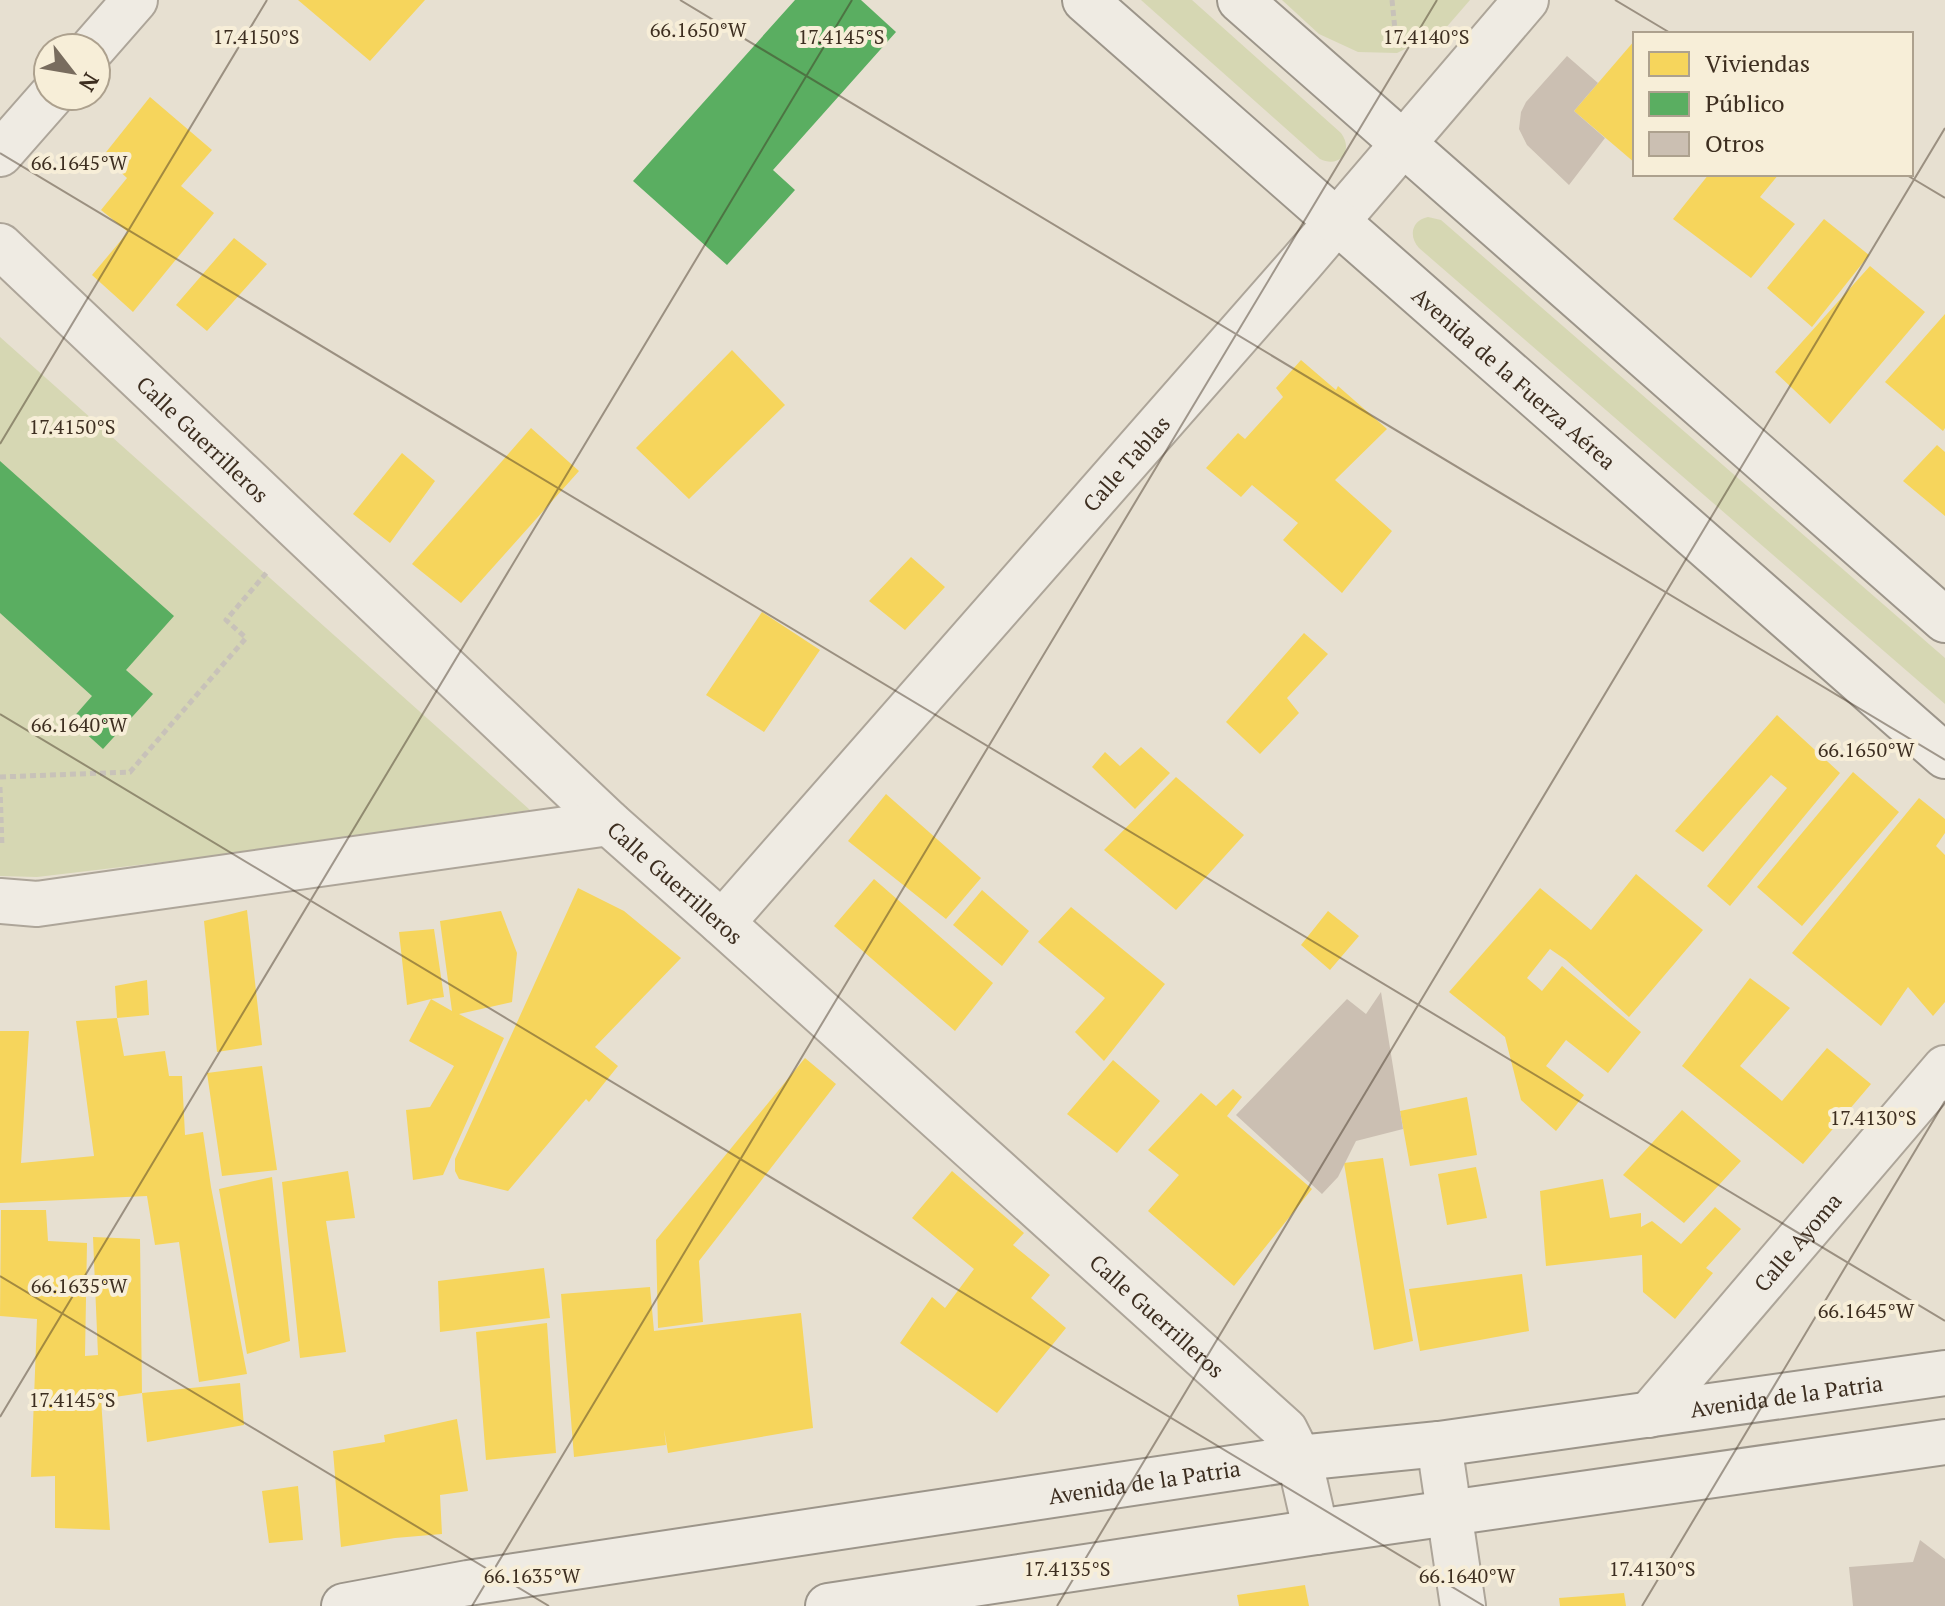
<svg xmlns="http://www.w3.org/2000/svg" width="1945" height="1606" font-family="'PT Serif',serif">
	<rect width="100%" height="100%" fill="#e7e0d1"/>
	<path fill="#d6d7b3" d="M 1141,0 L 1192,0 L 1341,133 C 1354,150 1340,169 1320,159 Z
		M 1282,0 L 1470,0 L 1444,30 L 1397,53 L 1358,52 L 1319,34 Z
		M 1428,217 L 1441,220 L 1945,658 L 1945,704 L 1419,248 C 1408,236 1412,220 1428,217 Z
		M 0,337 L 530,810 L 189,859 L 37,877 L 0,876 Z"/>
	<path fill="#f6d55c" d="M 298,0 L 425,0 L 370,61 Z
		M 1635,40 L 1635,163 L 1574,111 Z
		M 150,97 L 212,150 L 181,186 L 214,213 L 133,312 L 92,275 L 128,232 L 101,210 L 127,178 L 103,156 Z
		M 1709,174 L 1779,174 L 1760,197 L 1795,224 L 1751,278 L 1673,219 Z
		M 1824,219 L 1869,255 L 1812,327 L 1767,288 Z
		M 234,238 L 267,264 L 207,331 L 176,305 Z
		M 1870,266 L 1925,312 L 1830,424 L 1775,372 Z
		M 1945,314 L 1945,428 L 1943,431 L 1885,382 Z
		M 732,350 L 785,405 L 689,499 L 636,448 Z
		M 1301,360 L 1336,390 L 1338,386 L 1387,429 L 1335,480 L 1392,531 L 1342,593 L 1283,540 L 1298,523 L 1252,485 L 1241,497 L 1206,468 L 1238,433 L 1245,439 L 1283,397 L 1276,388 Z
		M 531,428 L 579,471 L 461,603 L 412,564 Z
		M 1937,445 L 1945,452 L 1945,516 L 1903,481 Z
		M 402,453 L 435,481 L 390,543 L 353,514 Z
		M 911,557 L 945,587 L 905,630 L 869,601 Z
		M 762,612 L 820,650 L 764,732 L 706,695 Z
		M 1304,633 L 1328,654 L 1287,698 L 1299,713 L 1260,754 L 1226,722 Z
		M 1777,715 L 1840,773 L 1730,906 L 1707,886 L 1787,788 L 1771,775 L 1703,852 L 1675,831 Z
		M 1141,747 L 1170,773 L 1135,809 L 1092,767 L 1105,752 L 1120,766 Z
		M 1853,772 L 1899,812 L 1802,926 L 1757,887 Z
		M 1176,777 L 1244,835 L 1176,910 L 1104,850 Z
		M 886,794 L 981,878 L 946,919 L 848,841 Z
		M 1919,798 L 1945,819 L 1945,833 L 1936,846 L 1945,855 L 1945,1002 L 1933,1016 L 1908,987 L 1881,1026 L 1792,953 Z
		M 1636,874 L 1703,930 L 1629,1017 L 1566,960 L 1550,949 L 1527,978 L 1542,991 L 1562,966 L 1641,1032 L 1608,1073 L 1566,1040 L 1546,1066 L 1584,1095 L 1556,1131 L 1521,1100 L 1505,1037 L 1449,992 L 1540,888 L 1591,930 Z
		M 874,879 L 993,983 L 955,1031 L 834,926 Z
		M 578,888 L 624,911 L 681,958 L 595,1047 L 618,1066 L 589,1102 L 586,1099 L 508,1191 L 459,1179 L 455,1171 L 455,1159 Z
		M 982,890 L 1029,931 L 1002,966 L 953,925 Z
		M 1071,907 L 1165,984 L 1104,1061 L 1075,1032 L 1105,998 L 1038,942 Z
		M 247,910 L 262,1045 L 217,1052 L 204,921 Z
		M 501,911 L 517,953 L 512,1002 L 459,1014 L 504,1038 L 443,1175 L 413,1180 L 406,1110 L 430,1107 L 454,1066 L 409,1041 L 431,999 L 407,1005 L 399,932 L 434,929 L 444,997 L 431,999 L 452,1011 L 440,921 Z
		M 1328,911 L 1359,936 L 1330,970 L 1301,945 Z
		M 1750,978 L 1790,1008 L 1740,1066 L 1782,1101 L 1827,1048 L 1871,1084 L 1803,1164 L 1682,1066 Z
		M 147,980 L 149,1015 L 117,1018 L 115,986 Z
		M 117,1018 L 124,1056 L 165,1051 L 169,1076 L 182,1076 L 185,1135 L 203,1132 L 211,1187 L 247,1374 L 199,1382 L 179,1242 L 155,1245 L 147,1196 L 0,1203 L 0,1031 L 29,1031 L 21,1163 L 94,1156 L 76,1021 Z
		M 805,1058 L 836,1084 L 699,1261 L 703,1322 L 658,1328 L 656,1240 Z
		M 1113,1060 L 1160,1101 L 1117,1153 L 1067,1114 Z
		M 262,1066 L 277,1170 L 222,1176 L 207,1073 Z
		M 1233,1089 L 1242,1097 L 1227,1116 L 1312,1189 L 1234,1286 L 1148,1211 L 1179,1175 L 1148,1150 L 1201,1093 L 1216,1106 Z
		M 1467,1097 L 1477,1155 L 1410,1166 L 1400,1111 Z
		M 1682,1110 L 1741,1161 L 1684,1223 L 1623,1175 Z
		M 1383,1158 L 1413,1341 L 1374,1350 L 1344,1163 Z
		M 1476,1167 L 1487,1218 L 1447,1225 L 1438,1174 Z
		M 348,1171 L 355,1218 L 326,1221 L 346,1352 L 300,1358 L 282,1182 Z
		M 952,1171 L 1024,1233 L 1013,1245 L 1050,1275 L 1031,1298 L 1066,1328 L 997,1413 L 900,1343 L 932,1297 L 945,1308 L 974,1269 L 912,1218 Z
		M 272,1177 L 290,1341 L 247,1354 L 219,1189 Z
		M 1603,1179 L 1610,1218 L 1641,1213 L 1641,1227 L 1652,1221 L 1681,1244 L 1715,1207 L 1741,1229 L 1706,1268 L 1713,1273 L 1675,1319 L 1643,1292 L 1642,1255 L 1546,1266 L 1540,1191 Z
		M 1,1210 L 46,1210 L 48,1241 L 87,1243 L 85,1356 L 98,1355 L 93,1237 L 140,1239 L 142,1393 L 101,1399 L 110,1530 L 55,1528 L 55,1476 L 31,1477 L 37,1319 L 0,1316 Z
		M 544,1268 L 550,1318 L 440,1332 L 438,1281 Z
		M 1522,1274 L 1529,1331 L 1420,1351 L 1409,1289 Z
		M 650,1287 L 654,1331 L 801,1313 L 813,1428 L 668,1453 L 664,1429 L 666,1445 L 574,1457 L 561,1294 Z
		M 547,1323 L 556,1453 L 486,1460 L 476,1332 Z
		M 240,1383 L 244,1425 L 147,1442 L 142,1393 Z
		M 457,1419 L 468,1491 L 440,1495 L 442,1534 L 395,1538 L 341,1547 L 333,1451 L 385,1442 L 384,1435 Z
		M 298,1486 L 303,1540 L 269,1543 L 262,1491 Z
		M 1305,1585 L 1309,1606 L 1239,1606 L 1237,1595 Z
		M 1624,1593 L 1626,1606 L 1560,1606 L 1559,1598 Z"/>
	<path fill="#5aae61" d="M 795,0 L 861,0 L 896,32 L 773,170 L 795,190 L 727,265 L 633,181 Z
		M 0,461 L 174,616 L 126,670 L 153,694 L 103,749 L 71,720 L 92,696 L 0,613 Z"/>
	<path fill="#cbbfb2" d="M 1567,56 L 1598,83 L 1574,111 L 1605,138 L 1569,185 L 1527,145 L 1519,129 L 1521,112 L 1526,102 Z
		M 1381,992 L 1403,1129 L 1356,1141 L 1338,1177 L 1322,1194 L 1236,1115 L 1347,999 L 1366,1014 Z
		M 1920,1540 L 1945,1559 L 1945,1606 L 1853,1606 L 1849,1567 L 1913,1562 Z"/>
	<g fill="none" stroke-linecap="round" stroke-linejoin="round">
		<g stroke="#ada599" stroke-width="48">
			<g id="minor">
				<path d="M 93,48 L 135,0"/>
				<path d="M 0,154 L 51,96"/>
				<path id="s1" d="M 0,246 L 609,823 L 722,923 L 1285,1430 L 1299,1458 L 1316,1532"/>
				<path d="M 0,901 L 37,904 L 609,823"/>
				<path id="s2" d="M 722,923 L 1302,262 L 1526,0"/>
				<path id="s3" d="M 1649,1415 L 1945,1068"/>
				<path d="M 1439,1444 L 1463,1606"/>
			</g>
		</g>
		<g stroke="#9c958a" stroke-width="48">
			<g id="secondary">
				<path id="s4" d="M 1085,0 L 1945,756"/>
				<path d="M 1240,0 L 1945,620"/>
				<path id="s5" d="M 344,1606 L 468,1583 L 1299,1458 L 1439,1444 L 1945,1373"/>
				<path d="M 828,1606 L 1316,1532 L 1945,1442"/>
			</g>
		</g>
		<path stroke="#c8c2b9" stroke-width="5" stroke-dasharray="6 4" stroke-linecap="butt" d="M 1392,0 L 1395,30
			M 0,777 L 130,772 L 246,638 L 226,620 L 268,571
			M 0,787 L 2,847"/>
		<use href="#minor" stroke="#efebe3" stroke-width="44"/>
		<use href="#secondary" stroke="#efebe3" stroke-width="44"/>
	</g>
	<path fill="none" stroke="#3d2e20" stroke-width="2" stroke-opacity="0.45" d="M 680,0 L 1945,760M 1615,0 L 1672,34M 0,153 L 1945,1321M 1905,174 L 1945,198M 0,444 L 267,0M 0,714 L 1484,1606M 0,1276 L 549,1606M 0,1417 L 852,0M 472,1606 L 1437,0M 1057,1606 L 1945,128M 1642,1606 L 1945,1101"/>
	<g text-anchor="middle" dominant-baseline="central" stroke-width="8" stroke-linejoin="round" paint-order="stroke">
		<g font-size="22" fill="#3d2e20" stroke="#f7eed8">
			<text stroke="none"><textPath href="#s4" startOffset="572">Avenida de la Fuerza Aérea</textPath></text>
			<text stroke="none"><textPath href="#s1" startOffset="280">Calle Guerrilleros</textPath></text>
			<text stroke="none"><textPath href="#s2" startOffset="612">Calle Tablas</textPath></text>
			<text stroke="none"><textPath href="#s1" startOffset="928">Calle Guerrilleros</textPath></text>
			<text stroke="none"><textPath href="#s3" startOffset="228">Calle Ayoma</textPath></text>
			<text stroke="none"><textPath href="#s1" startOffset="1576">Calle Guerrilleros</textPath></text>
			<text stroke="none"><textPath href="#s5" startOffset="1458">Avenida de la Patria</textPath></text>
			<text stroke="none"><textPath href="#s5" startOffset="810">Avenida de la Patria</textPath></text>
		</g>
	</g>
	<g font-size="20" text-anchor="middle" fill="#3d2e20" stroke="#f7eed8" stroke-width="8" stroke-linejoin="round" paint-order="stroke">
		<text x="698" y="37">66.1650°W</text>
		<text x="256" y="44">17.4150°S</text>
		<text x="1426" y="44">17.4140°S</text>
		<text x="841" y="44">17.4145°S</text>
		<text x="79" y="170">66.1645°W</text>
		<text x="72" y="434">17.4150°S</text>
		<text x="79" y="732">66.1640°W</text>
		<text x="1866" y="757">66.1650°W</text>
		<text x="1873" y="1125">17.4130°S</text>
		<text x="79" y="1293">66.1635°W</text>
		<text x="1866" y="1318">66.1645°W</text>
		<text x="72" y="1407">17.4145°S</text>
		<text x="1067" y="1576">17.4135°S</text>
		<text x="1652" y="1576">17.4130°S</text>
		<text x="532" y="1583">66.1635°W</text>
		<text x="1467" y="1583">66.1640°W</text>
	</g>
	<rect x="1633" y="32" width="280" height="144" fill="#f7eed8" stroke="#ada18e" stroke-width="2"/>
	<rect x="1649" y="52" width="40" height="24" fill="#f6d55c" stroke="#ada18e" stroke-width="2"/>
	<text x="1705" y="72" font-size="24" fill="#3d2e20">Viviendas</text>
	<rect x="1649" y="92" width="40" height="24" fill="#5aae61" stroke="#ada18e" stroke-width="2"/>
	<text x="1705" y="112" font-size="24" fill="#3d2e20">Público</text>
	<rect x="1649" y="132" width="40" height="24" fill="#cbbfb2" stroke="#ada18e" stroke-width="2"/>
	<text x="1705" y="152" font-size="24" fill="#3d2e20">Otros</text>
	<g transform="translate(72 72) rotate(121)"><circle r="38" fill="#f7eed8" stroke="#ada18e" stroke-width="2"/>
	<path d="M0-6L14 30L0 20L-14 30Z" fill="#786c5e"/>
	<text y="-12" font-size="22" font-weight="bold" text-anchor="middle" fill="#3d2e20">N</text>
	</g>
</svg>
